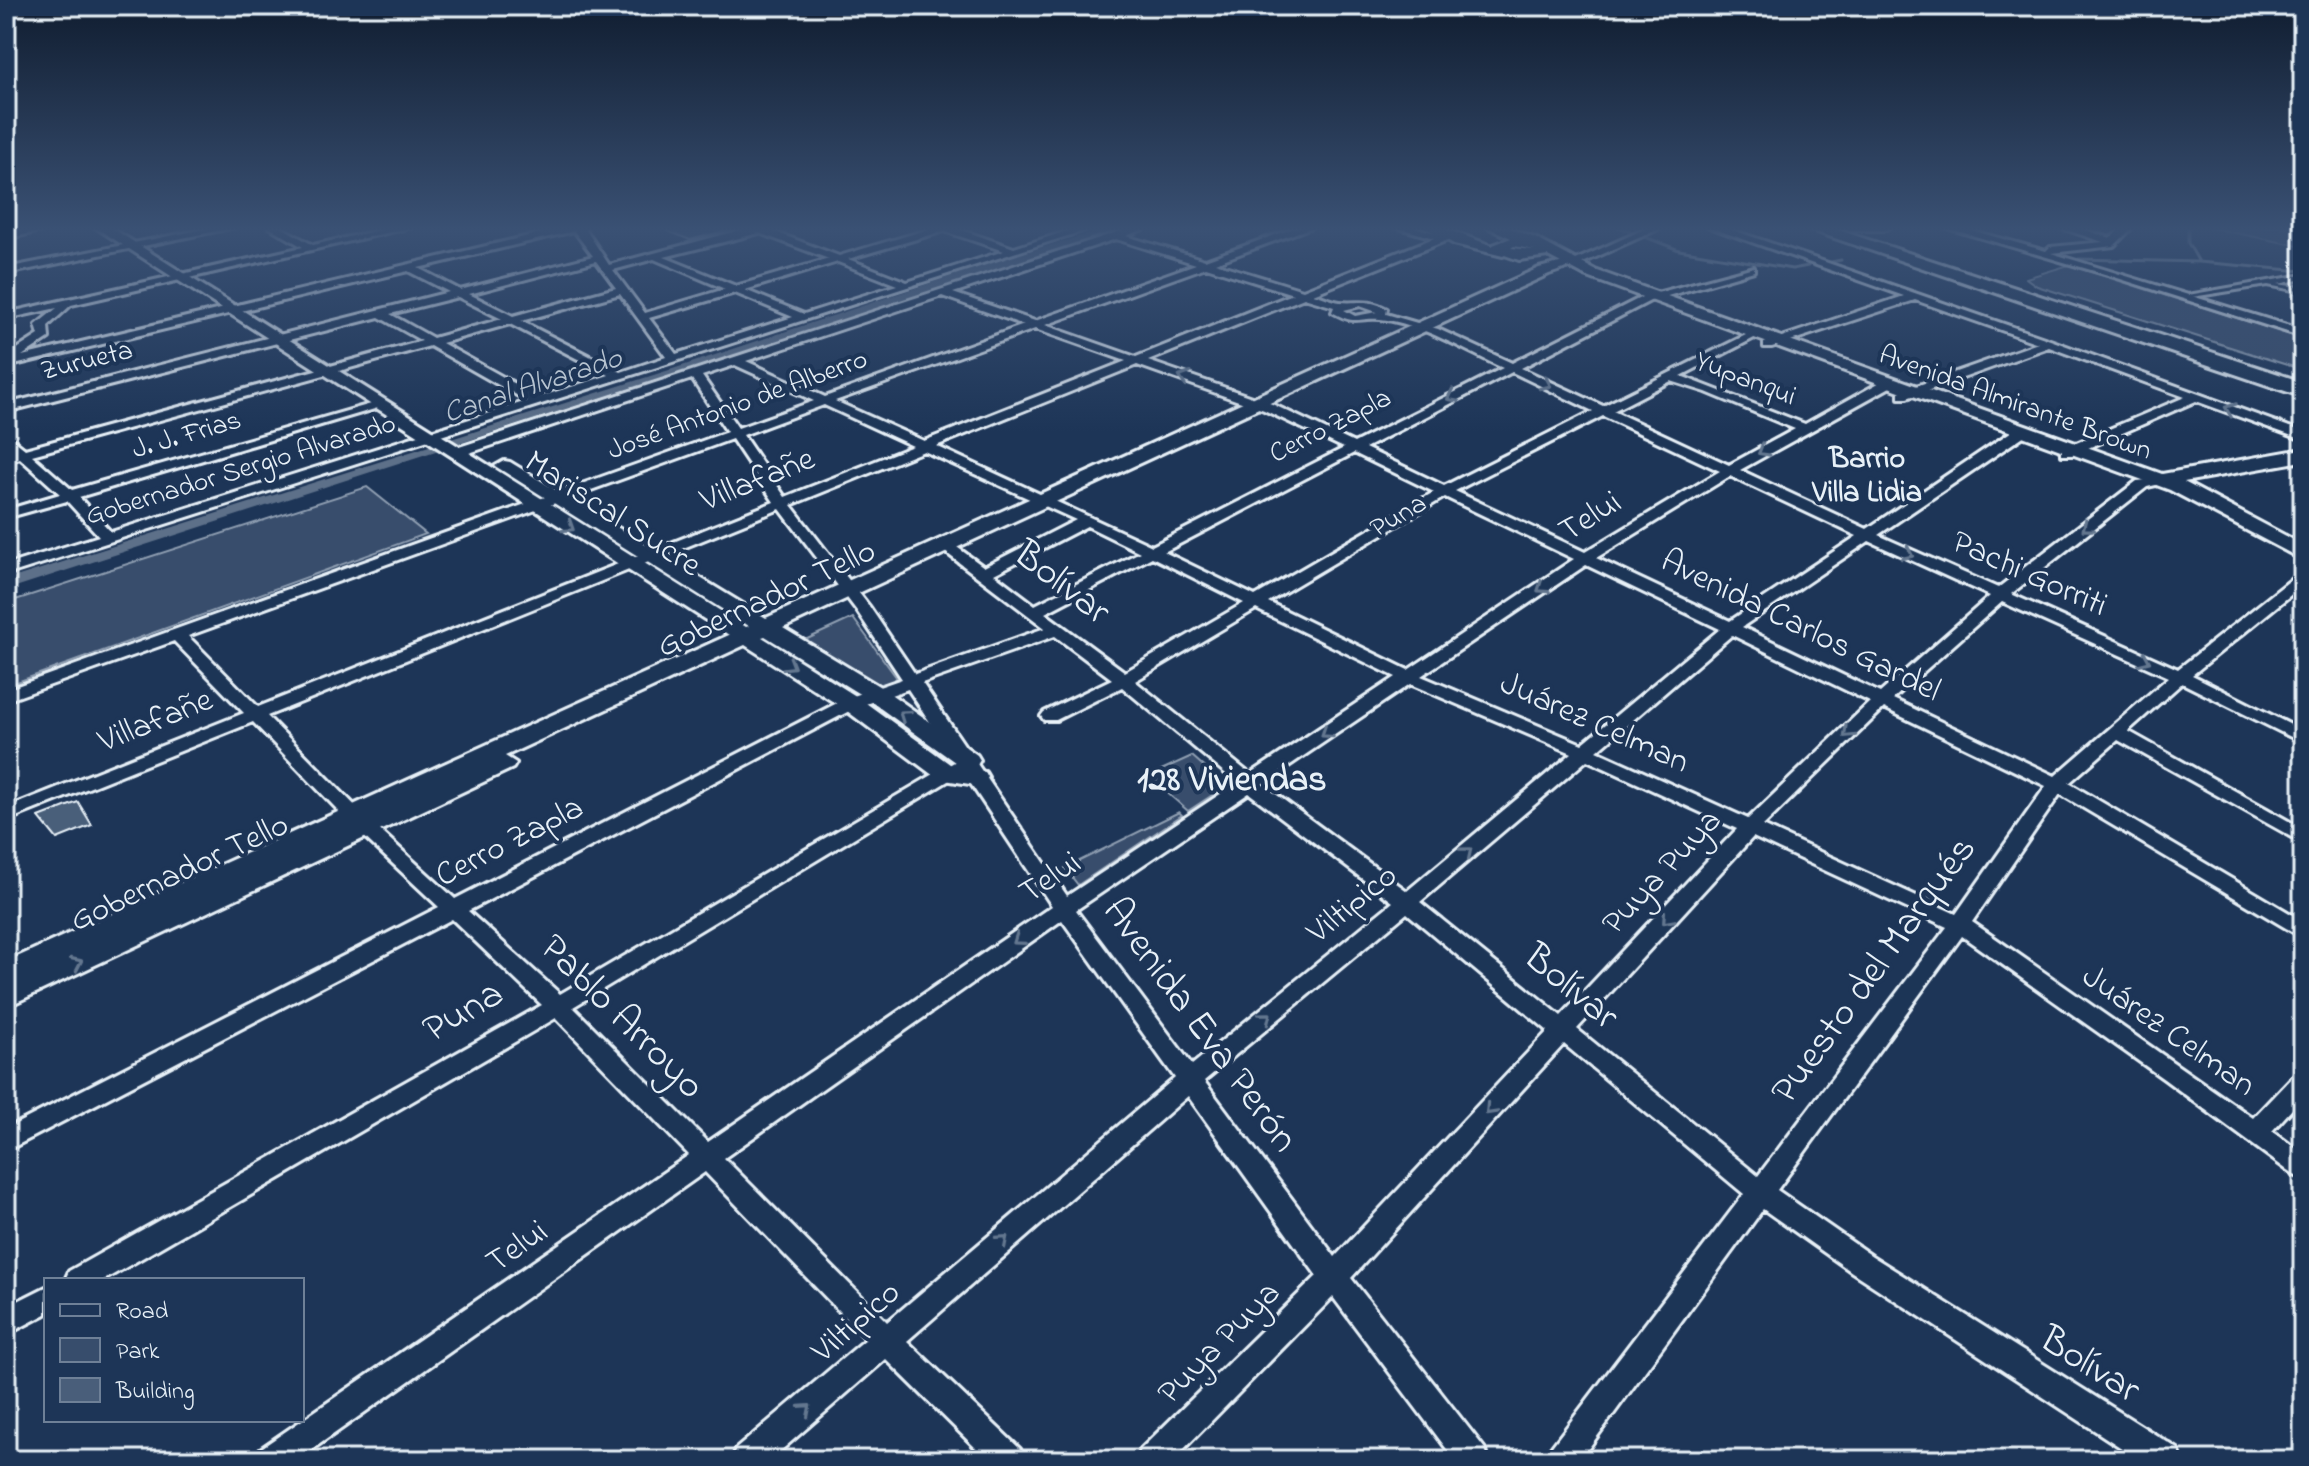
<svg xmlns="http://www.w3.org/2000/svg" width="2309" height="1466" font-family="'Indie Flower',sans-serif">
	<rect width="100%" height="100%" fill="#1d3557"/>
	<filter id="ink" filterUnits="userSpaceOnUse"><feTurbulence type="fractalNoise" baseFrequency=".0125" numOctaves="2"/><feDisplacementMap in="SourceGraphic" scale="16" xChannelSelector="R" yChannelSelector="G"/><feConvolveMatrix kernelMatrix="1 2 1 2 8 2 1 2 1" color-interpolation-filters="sRGB"/></filter>
	<g filter="url(#ink)">
		<path fill="#374d6c" stroke="#909fb2" stroke-width="2" d="M 2206,227 L 2303,227 L 2299,246 Z
			M 2069,265 L 2303,339 L 2303,370 L 2037,286 L 2026,278 Z
			M 367,487 L 426,534 L 6,686 L 6,603 Z
			M 853,618 L 899,681 L 880,687 L 805,640 Z
			M 1192,756 L 1226,786 L 1188,811 L 1148,776 Z
			M 1179,812 L 1182,815 L 1078,885 L 1065,868 Z"/>
		<g fill="none" stroke-linecap="round" stroke-linejoin="round">
			<path stroke="#95a4b5" stroke-width="3" d="M 1619,227 L 1631,232
				M 2188,227 L 2188,243 L 2199,262
				M 1645,237 L 1679,250 L 1792,269 L 1808,266
				M 2079,259 L 2199,262 L 2303,271
				M 1831,262 L 1841,260"/>
			<path fill="#5d7089" fill-rule="evenodd" d="M 1112,227 L 1128,227 L 6,590 L 6,580 L 682,366 L 1003,259 Z"/>
		</g>
		<path fill="#495e7a" stroke="#e8f1f8" stroke-width="2" d="M 658,227 L 739,227 L 690,240 Z
			M 78,802 L 92,825 L 57,839 L 39,817 Z"/>
		<g fill="none" stroke-linecap="round" stroke-linejoin="round">
			<g stroke="#e8f1f8" stroke-width="6">
				<path id="pedestrian" d="M 2303,275 L 2303,279 L 2278,284 L 2303,288 L 2303,292 L 2268,285 L 2192,297 L 2188,295 Z"/>
			</g>
			<g stroke="#e8f1f8" stroke-width="6">
				<path id="minor" d="M 36,227 L 57,227 L 6,239 L 6,233 Z
					M 215,227 L 236,227 L 6,274 L 6,268 Z
					M 269,227 L 281,227 L 313,245 L 393,227 L 412,227 L 71,305 L 48,326 L 49,338 L 22,356 L 566,227 L 584,227 L 609,265 L 752,227 L 775,227 L 770,230 L 839,256 L 936,227 L 953,227 L 1014,248 L 1080,227 L 1089,229 L 6,575 L 6,565 L 99,536 L 67,501 L 6,518 L 6,510 L 60,494 L 20,458 L 6,462 L 6,454 L 14,452 L 6,445 L 6,434 L 25,449 L 422,341 L 379,317 L 6,412 L 6,404 L 449,292 L 408,271 L 6,367 L 6,359 L 13,358 L 9,355 L 11,353 L 39,335 L 36,325 L 57,308 L 6,319 L 6,313 L 303,247 ZM 574,231 L 593,256 L 460,290 L 418,268 ZM 944,231 L 1004,251 L 907,282 L 848,259 ZM 759,233 L 829,259 L 736,286 L 664,257 ZM 654,259 L 725,289 L 645,313 L 613,270 ZM 596,261 L 616,288 L 513,316 L 469,294 ZM 838,262 L 897,285 L 804,314 L 745,290 ZM 735,293 L 793,317 L 676,354 L 649,318 ZM 620,294 L 666,357 L 621,372 L 521,321 ZM 458,297 L 502,319 L 433,338 L 390,314 ZM 510,324 L 609,375 L 539,397 L 442,343 ZM 430,346 L 527,401 L 111,532 L 79,497 L 388,405 L 378,402 L 72,490 L 32,455 Z
					M 1133,227 L 1148,227 L 1126,236 L 1205,260 L 1297,227 L 1312,227 L 1215,263 L 1303,290 L 1434,238 L 1396,227 L 1413,227 L 1448,236 L 1448,240 L 1313,294 C 1322,296 1332,301 1340,302 C 1359,304 1367,298 1387,309 L 1386,314 L 1438,329 L 1512,363 L 1642,297 L 1754,267 L 1754,271 L 1650,301 L 1521,368 L 1603,406 L 1756,330 L 1760,331 L 1760,335 L 1681,376 L 1805,424 L 1884,380 L 1892,380 L 1892,386 L 1740,470 L 1867,529 L 2018,427 L 2028,427 L 2028,433 L 1878,535 L 1998,588 L 2137,481 L 2156,479 L 2156,485 L 2147,487 L 2011,594 L 2178,669 L 2298,574 L 2303,572 L 2303,585 L 2192,675 L 2303,731 L 2303,743 L 2182,683 L 2128,731 L 2303,829 L 2303,843 L 2118,740 L 2069,783 L 2303,921 L 2303,938 L 2060,794 L 1972,922 L 2253,1118 L 2295,1074 L 2303,1072 L 2303,1097 L 2272,1131 L 2303,1154 L 2303,1179 L 2294,1175 L 2164,1079 L 1962,936 L 1777,1190 L 1872,1256 L 2178,1449 L 2182,1460 L 2140,1460 L 1852,1272 L 1763,1209 L 1580,1460 L 1546,1460 L 1550,1449 L 1744,1194 L 1564,1044 L 1351,1278 L 1485,1449 L 1489,1460 L 1455,1460 L 1333,1297 L 1173,1460 L 1137,1460 L 1141,1449 L 1317,1276 L 1188,1096 L 907,1341 L 1020,1449 L 1024,1460 L 988,1460 L 886,1359 L 770,1460 L 732,1460 L 736,1449 L 866,1339 L 705,1172 L 297,1460 L 256,1460 L 260,1449 L 689,1155 L 556,1018 L 104,1280 L 65,1280 L 69,1271 L 542,1005 L 452,919 L 6,1151 L 6,1129 L 439,907 L 358,831 L 253,722 L 6,821 L 6,808 L 244,713 L 174,641 L 6,701 L 6,690 L 727,432 L 692,379 L 463,455 L 453,455 L 453,449 ZM 1116,239 L 1196,264 L 1035,321 L 953,293 ZM 1206,267 L 1293,294 L 1136,357 L 1045,325 ZM 942,296 L 1024,325 L 825,397 L 746,361 ZM 1304,298 L 1334,307 L 1332,312 C 1357,326 1356,317 1380,319 C 1420,323 1466,351 1503,368 L 1354,443 L 1272,404 L 1148,361 ZM 1360,306 L 1377,312 L 1355,316 L 1344,310 ZM 1035,329 L 1126,361 L 924,441 L 835,401 ZM 735,365 L 814,401 L 738,428 L 702,376 ZM 1137,365 L 1264,410 L 1344,448 L 1152,546 L 936,446 ZM 1512,372 L 1593,411 L 1444,486 L 1365,448 ZM 1671,381 L 1706,392 L 1795,429 L 1729,465 L 1613,411 ZM 824,405 L 913,446 L 785,497 L 743,435 ZM 1603,416 L 1720,471 L 1585,552 L 1455,491 ZM 732,439 L 774,502 L 258,707 L 188,636 ZM 924,451 L 1076,520 L 984,567 L 950,542 L 940,542 L 940,548 L 1045,628 L 915,674 L 869,606 L 791,505 ZM 1354,453 L 1434,492 L 1255,596 L 1164,552 ZM 1730,476 L 1857,536 L 1730,621 L 1596,558 ZM 1445,497 L 1574,559 L 1408,670 L 1268,602 ZM 780,509 L 857,611 L 902,679 L 845,699 L 455,899 L 372,823 L 267,716 ZM 1087,526 L 1140,552 L 1035,605 L 994,574 ZM 1869,541 L 1990,596 L 1880,693 L 1742,627 ZM 1152,557 L 1244,603 L 1125,672 L 1045,613 ZM 1586,565 L 1720,629 L 1582,744 L 1421,676 ZM 2002,602 L 2169,677 L 2055,776 L 1893,699 ZM 1256,609 L 1396,677 L 1250,774 L 1135,681 ZM 1732,635 L 1870,702 L 1748,819 L 1597,751 ZM 1055,636 L 1112,679 L 1044,712 L 1041,716 L 1044,720 L 1056,720 L 1122,687 L 1237,783 L 1067,896 L 922,683 ZM 1410,684 L 1572,753 L 1407,891 L 1262,784 ZM 908,689 L 956,761 L 560,994 L 468,911 L 857,707 ZM 1884,708 L 2046,786 L 1956,914 L 1763,826 ZM 1587,760 L 1737,829 L 1561,1016 L 1420,902 ZM 963,772 L 1052,906 L 708,1142 L 573,1007 ZM 1249,793 L 1393,902 L 1192,1065 L 1076,910 ZM 1753,837 L 1947,927 L 1758,1176 L 1577,1029 ZM 1407,913 L 1548,1031 L 1335,1257 L 1204,1081 ZM 1062,920 L 1175,1078 L 887,1322 L 724,1158 Z
					M 1649,227 L 1663,227 L 1576,266 L 1567,264 Z
					M 1709,227 L 1724,227 L 2053,341 L 2303,432 L 2303,440 L 2196,401 L 2072,455 L 2062,455 L 2062,449 L 2185,397 L 2049,347 L 1907,398 L 1899,398 L 1899,392 L 2038,343 L 1915,300 L 1772,347 L 1764,347 L 1764,343 L 1904,296 Z
					M 1844,227 L 1890,227 L 1885,230 L 1849,230 Z
					M 1944,227 L 1960,227 L 2046,251 L 2050,247 L 2103,242 L 2058,227 L 2074,227 L 2111,238 L 2122,227 L 2133,227 L 2114,246 L 2051,253 L 2303,330 L 2303,337 L 2108,275 Z
					M 46,1287 L 46,1314 L 6,1335 L 6,1307 Z"/>
			</g>
			<g stroke="#e8f1f8" stroke-width="6">
				<path id="tertiary" d="M 95,227 L 110,227 L 746,627 L 749,626 L 495,466 L 504,461 L 510,462 L 766,618 L 1539,268 L 1572,260 L 1579,264 L 1549,274 L 783,628 L 882,688 L 977,755 L 980,760 L 977,765 L 959,765 L 866,698 L 765,636 L 762,637 L 859,698 L 954,767 L 985,772 L 988,777 L 985,782 L 976,785 L 938,779 L 843,708 L 745,645 L 505,756 L 516,763 L 513,768 L 6,1007 L 6,962 L 729,635 Z
					M 1424,227 L 1440,227 L 1510,252 L 1503,256 L 1454,244 Z"/>
			</g>
			<g stroke="#e8f1f8" stroke-width="6">
				<path id="secondary" d="M 1487,227 L 1507,227 L 1535,238 L 1595,270 L 2162,474 L 2303,449 L 2303,461 L 2184,482 L 2303,545 L 2303,560 L 2170,490 L 1585,276 L 1548,256 L 1519,260 L 1493,251 L 1493,245 L 1511,238 ZM 1514,246 L 1535,250 L 1511,248 Z"/>
			</g>
			<g stroke="#e8f1f8" stroke-width="6">
				<path id="motorway" d="M 1802,227 L 1829,227 L 2303,382 L 2303,397 Z"/>
			</g>
			<use href="#pedestrian" fill="#1d3557" fill-rule="evenodd"/>
			<use href="#minor" fill="#1d3557" fill-rule="evenodd"/>
			<use href="#tertiary" fill="#1d3557" fill-rule="evenodd"/>
			<use href="#secondary" fill="#1d3557" fill-rule="evenodd"/>
			<use href="#motorway" fill="#1d3557" fill-rule="evenodd"/>
		</g>
		<defs><path id="oneway-chevron" d="M-2-3.5L2.5 0L-2 3.5" fill="none" stroke-width="1.6" stroke-linecap="round" stroke-linejoin="round" transform="scale(2)"/></defs>
		<g stroke="#64778f">
			<use href="#oneway-chevron" transform="translate(1184 378) rotate(-161)"/>
			<use href="#oneway-chevron" transform="translate(1546 384) rotate(25)"/>
			<use href="#oneway-chevron" transform="translate(1452 397) rotate(153)"/>
			<use href="#oneway-chevron" transform="translate(2230 409) rotate(-159)"/>
			<use href="#oneway-chevron" transform="translate(1763 451) rotate(150)"/>
			<use href="#oneway-chevron" transform="translate(569 527) rotate(33)"/>
			<use href="#oneway-chevron" transform="translate(2087 527) rotate(142)"/>
			<use href="#oneway-chevron" transform="translate(1908 554) rotate(25)"/>
			<use href="#oneway-chevron" transform="translate(1542 588) rotate(146)"/>
			<use href="#oneway-chevron" transform="translate(2145 660) rotate(24)"/>
			<use href="#oneway-chevron" transform="translate(790 665) rotate(31)"/>
			<use href="#oneway-chevron" transform="translate(904 715) rotate(-145)"/>
			<use href="#oneway-chevron" transform="translate(1326 733) rotate(146)"/>
			<use href="#oneway-chevron" transform="translate(1848 733) rotate(136)"/>
			<use href="#oneway-chevron" transform="translate(1467 852) rotate(-40)"/>
			<use href="#oneway-chevron" transform="translate(1667 919) rotate(132)"/>
			<use href="#oneway-chevron" transform="translate(1018 940) rotate(145)"/>
			<use href="#oneway-chevron" transform="translate(77 963) rotate(-25)"/>
			<use href="#oneway-chevron" transform="translate(1266 1017) rotate(-39)"/>
			<use href="#oneway-chevron" transform="translate(1490 1110) rotate(133)"/>
			<use href="#oneway-chevron" transform="translate(1003 1240) rotate(-41)"/>
			<use href="#oneway-chevron" transform="translate(806 1409) rotate(-41)"/>
		</g>
	</g>
	<linearGradient id="sky" x2="0" y2="1"><stop stop-color="#101d30"/><stop offset="0.53" stop-color="#3a5174"/><stop offset="1" stop-color="#3a5174" stop-opacity="0"/></linearGradient>
	<rect width="2309" height="432" fill="url(#sky)"/>
	<g text-anchor="middle" dominant-baseline="central" stroke-width="8" stroke-linejoin="round" paint-order="stroke">
		<g font-size="28" fill="#e8f1f8" stroke="#1d3557">
			<text transform="translate(87 362) rotate(-14)">Zurueta</text>
			<text transform="translate(1745 380) rotate(21)">Yupanqui</text>
			<text transform="translate(2015 404) rotate(20)">Avenida Almirante Brown</text>
			<text transform="translate(738 406) rotate(-20)">José Antonio de Alberro</text>
			<text transform="translate(1331 427) rotate(-27)">Cerro Zapla</text>
			<text transform="translate(187 436) rotate(-16)">J. J. Frias</text>
			<text transform="translate(241 471) rotate(-17)">Gobernador Sergio Alvarado</text>
			<text transform="translate(1399 517) rotate(-30)">Puna</text>
		</g>
		<g font-size="30" font-style="italic" fill="#b7c4d1" stroke="#1d3557">
			<text transform="translate(533 387) rotate(-18)">Canal Alvarado</text>
		</g>
		<g font-size="30" font-weight="bold" fill="#e8f1f8" stroke="#1d3557">
			<text x="1867" y="460">Barrio<tspan x="1867" dy="34">Villa Lidia</tspan></text>
		</g>
		<g font-size="34" fill="#e8f1f8" stroke="#1d3557">
			<text transform="translate(758 481) rotate(-22)">Villafañe</text>
			<text transform="translate(612 515) rotate(33)">Mariscal Sucre</text>
			<text transform="translate(1591 518) rotate(-32)">Telui</text>
			<text transform="translate(2029 575) rotate(24)">Pachi Gorriti</text>
			<text transform="translate(767 600) rotate(-25)">Gobernador Tello</text>
			<text transform="translate(1800 627) rotate(26)">Avenida Carlos Gardel</text>
			<text transform="translate(156 722) rotate(-22)">Villafañe</text>
			<text transform="translate(1594 724) rotate(24)">Juárez Celman</text>
			<text transform="translate(510 843) rotate(-27)">Cerro Zapla</text>
			<text transform="translate(1663 873) rotate(-47)">Puya Puya</text>
			<text transform="translate(180 874) rotate(-25)">Gobernador Tello</text>
			<text transform="translate(1051 879) rotate(-34)">Telui</text>
			<text transform="translate(1353 905) rotate(-39)">Viltipico</text>
			<text transform="translate(2168 1032) rotate(35)">Juárez Celman</text>
			<text transform="translate(518 1248) rotate(-35)">Telui</text>
			<text transform="translate(857 1323) rotate(-41)">Viltipico</text>
			<text transform="translate(1220 1344) rotate(-45)">Puya Puya</text>
		</g>
		<g font-size="36" font-weight="bold" fill="#e8f1f8" stroke="#1d3557">
			<text x="1232" y="781">128 Viviendas</text>
		</g>
		<g font-size="40" fill="#e8f1f8" stroke="#1d3557">
			<text transform="translate(1061 584) rotate(38)">Bolívar</text>
			<text transform="translate(1875 971) rotate(-54)">Puesto del Marqués</text>
			<text transform="translate(1570 988) rotate(40)">Bolívar</text>
			<text transform="translate(464 1013) rotate(-30)">Puna</text>
			<text transform="translate(621 1018) rotate(45)">Pablo Arroyo</text>
			<text transform="translate(1199 1026) rotate(54)">Avenida Eva Perón</text>
			<text transform="translate(2089 1366) rotate(32)">Bolívar</text>
		</g>
	</g>
	<rect width="2309" height="1466" fill="none" stroke="#1d3557" stroke-width="32"/>
	<rect x="16" y="16" width="2277" height="1434" fill="none" stroke="#e8f1f8" stroke-width="3" filter="url(#ink)"/>
	<rect x="44" y="1278" width="260" height="144" fill="#1d3557" stroke="#6e8097" stroke-width="2"/>
	<rect x="60" y="1304" width="40" height="12" fill="#1d3557" stroke="#6e8097" stroke-width="2"/>
	<text x="116" y="1318" font-size="24" fill="#e8f1f8">Road</text>
	<rect x="60" y="1338" width="40" height="24" fill="#374d6c" stroke="#6e8097" stroke-width="2"/>
	<text x="116" y="1358" font-size="24" fill="#e8f1f8">Park</text>
	<rect x="60" y="1378" width="40" height="24" fill="#495e7a" stroke="#6e8097" stroke-width="2"/>
	<text x="116" y="1398" font-size="24" fill="#e8f1f8">Building</text>
</svg>
